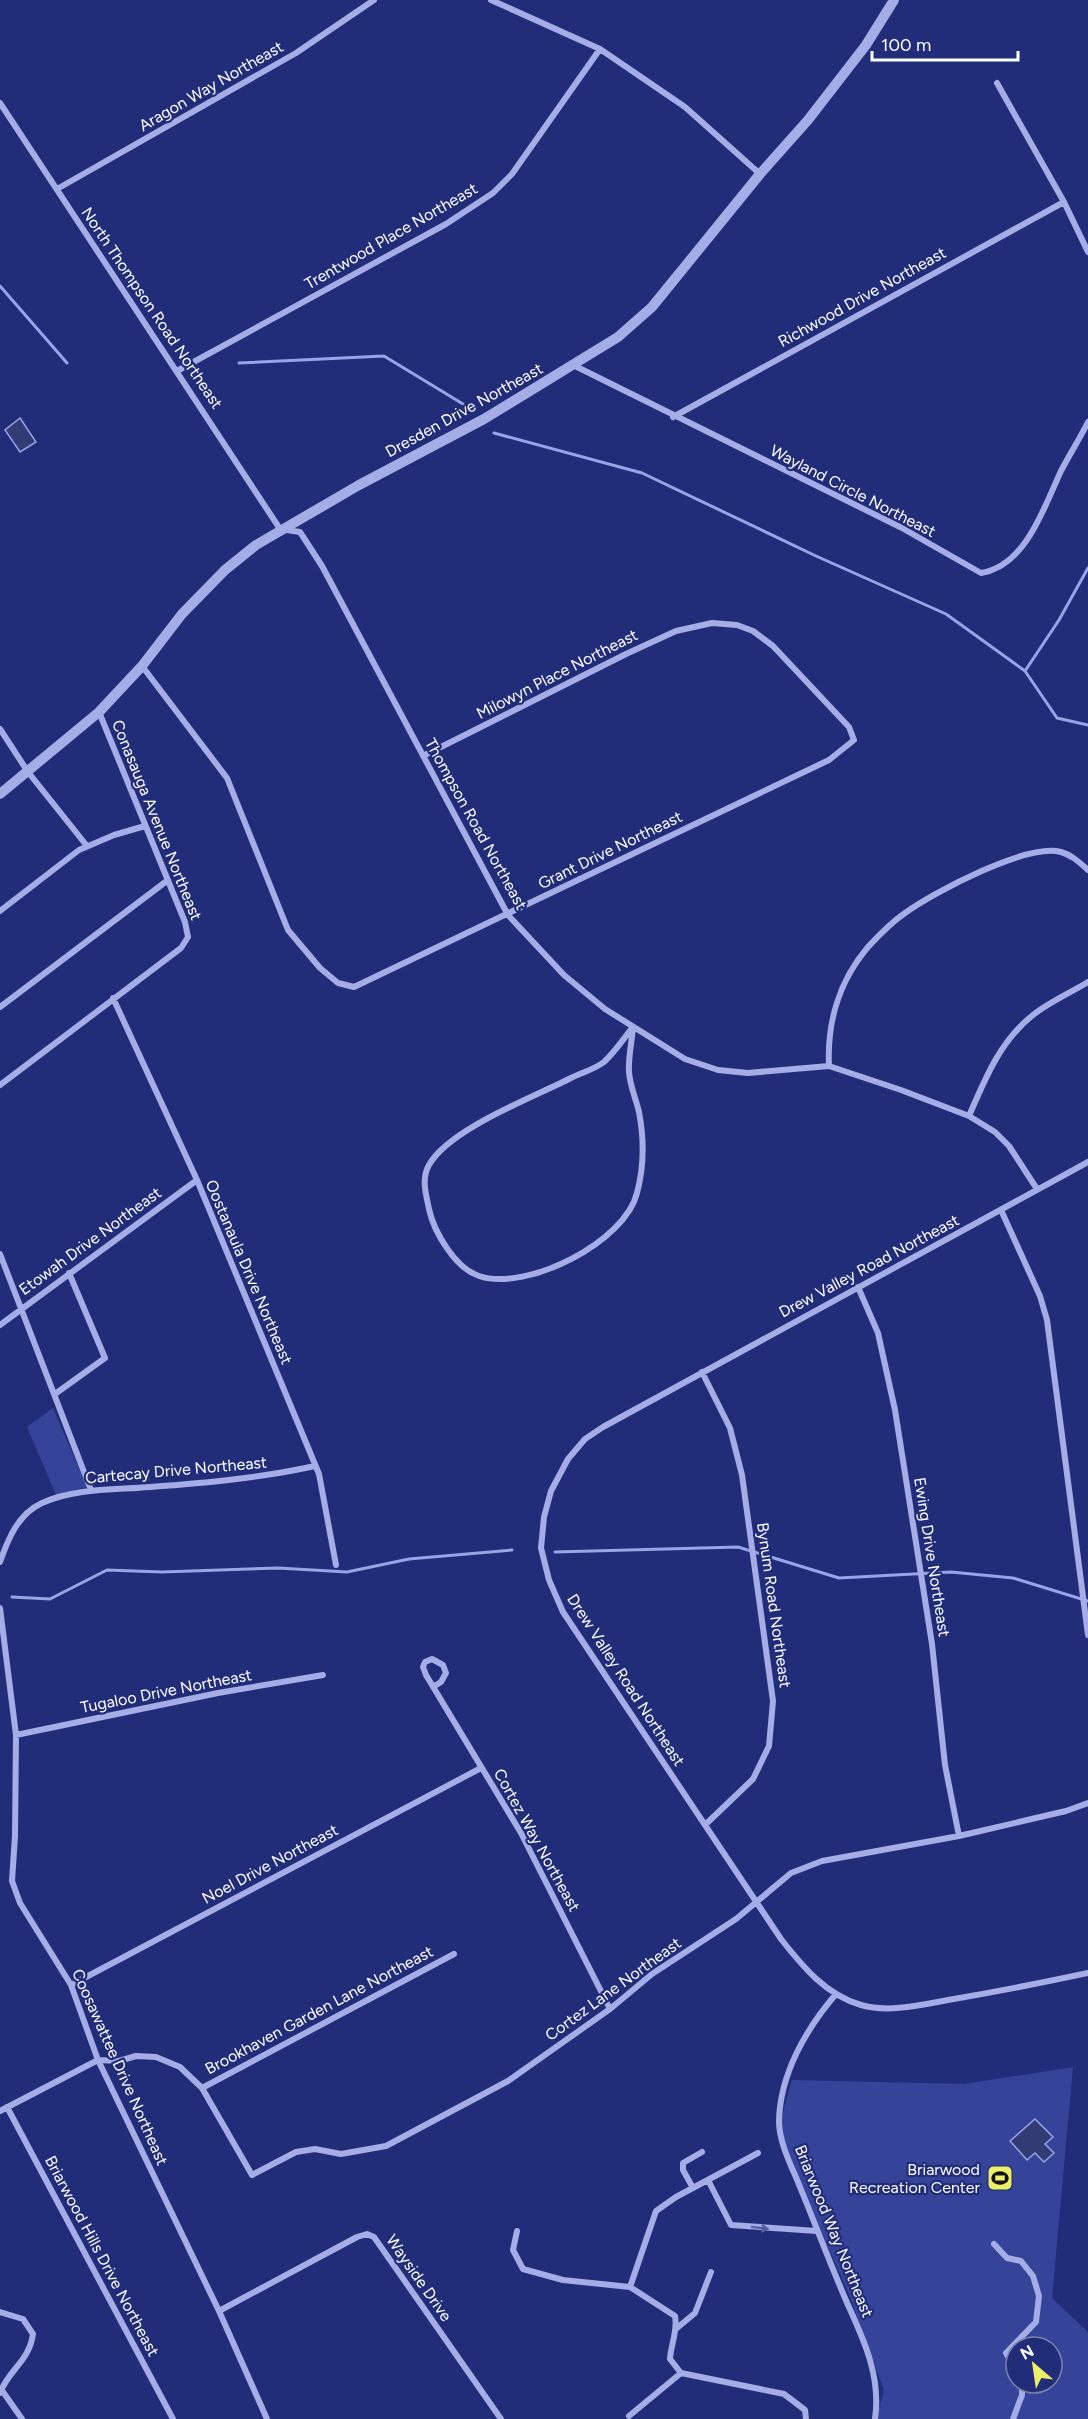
<svg xmlns="http://www.w3.org/2000/svg" width="1088" height="2419" font-family="Figtree,sans-serif">
	<rect width="100%" height="100%" fill="#222d7a"/>
	<path fill="#354398" fill-rule="evenodd" d="M 53,1408 L 87,1487 L 56,1495 L 27,1427 Z
		M 1073,2067 L 1052,2298 L 1088,2332 L 1088,2419 L 876,2419 L 884,2390 L 848,2292 L 777,2132 L 792,2080 L 964,2084 ZM 1016,2347 L 1052,2347 L 1052,2383 L 1016,2383 Z"/>
	<path fill="#323b74" stroke="#97a4e6" stroke-width="1.5" d="M 20,418 L 36,442 L 20,452 L 5,430 Z
		M 1035,2119 L 1053,2137 L 1045,2144 L 1054,2153 L 1044,2162 L 1035,2153 L 1027,2160 L 1010,2141 Z"/>
	<g fill="none" stroke-linecap="round" stroke-linejoin="round">
		<path stroke="#97a4e6" stroke-width="3" d="M 0,286 L 67,363
			M 239,363 L 384,356 L 463,404
			M 494,433 L 642,473 L 816,556 L 946,614 L 1025,671 L 1057,718 L 1088,725
			M 1025,671 L 1059,620 L 1088,568
			M 555,1552 L 738,1547 L 839,1578 L 951,1572 L 1013,1578 L 1088,1601
			M 12,1597 L 50,1599 L 107,1570 L 162,1572 L 278,1568 L 347,1572 L 409,1559 L 512,1550"/>
		<path stroke="#a4ade5" stroke-width="6" d="M 491,0 L 600,49 L 685,107 L 760,174
			M 997,83 L 1064,202 L 1088,252
			M 0,103 L 280,529 L 300,532 L 322,566 L 508,915 L 564,975 L 605,1009 L 685,1059 L 718,1070 L 748,1073 L 829,1066 L 901,1090 L 969,1116 L 995,1132 L 1009,1146 L 1037,1189
			M 57,189 L 296,53 L 374,0
			M 573,365 L 902,528 L 981,573 C 1026,566 1044,507 1061,471 C 1070,454 1080,438 1088,422
			M 177,371 L 446,224 L 493,193 L 512,174 L 600,49
			M 673,417 L 1064,202
			M 142,666 L 227,778 L 288,930 L 320,968 L 338,983 L 354,987 L 829,760 L 854,740 L 849,727 L 773,646 L 753,631 L 737,625 L 712,623 L 676,631 L 626,654 L 423,756
			M 0,729 L 28,772 L 87,846
			M 0,911 L 79,850 L 114,835 L 145,826
			M 113,998 L 197,1180 L 319,1474 L 336,1565
			M 0,1007 L 168,880
			M 633,1027 C 632,1041 628,1058 629,1072 C 630,1086 636,1099 639,1112 C 644,1138 644,1167 637,1193 C 625,1242 527,1292 479,1276 C 455,1268 434,1232 429,1209 C 426,1194 421,1179 429,1165 C 449,1129 534,1097 571,1078 C 581,1073 595,1069 604,1062 C 615,1052 624,1038 633,1027 Z
			M 829,1066 C 827,1023 839,981 868,947 C 879,935 892,922 905,913 C 934,892 1027,843 1061,852 C 1072,855 1080,863 1088,870
			M 0,1085 L 181,948 L 188,937 L 185,922 L 99,712
			M 969,1116 C 985,1079 1000,1041 1033,1015 C 1049,1002 1070,993 1088,982
			M 1088,1162 L 603,1427 L 585,1439 L 568,1459 L 551,1491 L 544,1517 L 541,1548 L 549,1580 L 563,1612 L 781,1939 C 803,1967 826,1995 861,2005 C 888,2013 921,2005 948,2000 C 995,1992 1041,1983 1088,1973
			M 1001,1210 L 1040,1296 L 1047,1320 L 1088,1635
			M 0,1254 L 91,1490
			M 858,1287 L 878,1333 L 895,1410 L 932,1644 L 945,1765 L 959,1836
			M 0,1325 L 197,1180
			M 702,1372 L 730,1428 L 742,1475 L 773,1701 L 769,1746 L 753,1779 L 705,1825
			M 55,1394 L 105,1358 L 69,1273
			M 0,1562 C 8,1539 18,1514 42,1503 C 75,1488 114,1490 150,1487 C 206,1483 260,1478 315,1466
			M 0,1608 L 16,1735 L 15,1836 L 12,1881 L 20,1903 L 71,1985 L 98,2060 L 219,2311 L 267,2419
			M 433,1687 L 441,1682 L 446,1673 L 443,1665 L 432,1659 L 425,1662 L 423,1667 L 426,1675 L 521,1833 L 610,2009
			M 16,1735 L 218,1693 L 323,1675
			M 71,1985 L 481,1768
			M 836,1994 C 806,2029 780,2074 779,2121 C 779,2143 792,2167 800,2187 C 816,2226 831,2266 848,2305 C 865,2342 881,2378 875,2419
			M 202,2088 L 454,1954
			M 7,2107 L 173,2419
			M 0,2111 L 98,2060 L 119,2061 L 136,2056 L 156,2057 L 180,2067 L 202,2088 L 252,2175 L 296,2152 L 315,2149 L 341,2154 L 386,2146 L 508,2081 L 610,2009 L 652,1974 L 736,1919 L 791,1873 L 822,1861 L 959,1836 L 1066,1811 L 1088,1803
			M 708,2180 L 731,2225 L 817,2231
			M 693,2188 L 683,2170 L 683,2163 L 702,2152
			M 517,2231 L 513,2250 L 523,2269 L 563,2280 L 630,2287 L 675,2316 C 678,2331 671,2343 670,2359 L 681,2373 L 784,2394 L 805,2410 L 806,2419
			M 994,2244 L 1007,2258 L 1021,2261 L 1033,2276 L 1039,2296 L 1036,2322 L 1006,2353 L 1016,2370
			M 630,2287 L 656,2211 L 676,2197 L 758,2153
			M 219,2311 L 357,2237 L 367,2234 L 374,2237 L 501,2419
			M 0,2312 L 23,2319 L 33,2334 C 29,2362 9,2369 0,2393
			M 677,2328 L 695,2313 L 711,2272
			M 1,2389 L 22,2419
			M 629,2416 L 681,2373
			M 1013,2419 L 1022,2395 L 1022,2383"/>
		<path stroke="#a4ade5" stroke-width="10" d="M 0,794 L 99,712 L 142,666 L 182,614 L 225,570 L 256,545 L 359,485 L 484,419 L 618,337 L 652,307 L 760,174 L 808,120 L 866,45 L 894,0"/>
	</g>
	<defs><path id="oneway-solid" d="M-6-.8H1V-3.2L6.5 0L1 3.2V.8H-6Z" transform="scale(1.5)"/></defs>
	<use fill="#5660a5" href="#oneway-solid" transform="translate(760 2228) rotate(7)"/>
	<defs>
		<g id="stadium-square" transform="scale(1.35)"><rect x="-9" y="-9" width="18" height="18" rx="4" fill="#eef166" stroke="#222d7a"/><path d="M0-5a6.5 5 0 1 0 0 10a6.5 5 0 1 0 0-10ZM-3.5-1.8h7v3.6h-7Z" fill="#111"/></g>
	</defs>
	<g fill-rule="evenodd">
		<use href="#stadium-square" x="1000" y="2178"/>
	</g>
	<g text-anchor="middle" dominant-baseline="central" stroke-width="4.5" stroke-linejoin="round" paint-order="stroke">
		<g font-size="16" fill="#fff" stroke="#222d7a">
			<text transform="translate(211 86) rotate(-30)">Aragon Way Northeast</text>
			<text transform="translate(391 236) rotate(-30)">Trentwood Place Northeast</text>
			<text transform="translate(862 297) rotate(-29)">Richwood Drive Northeast</text>
			<text transform="translate(152 308) rotate(56)">North Thompson Road Northeast</text>
			<text transform="translate(464 410) rotate(-29)">Dresden Drive Northeast</text>
			<text transform="translate(853 491) rotate(27)">Wayland Circle Northeast</text>
			<text transform="translate(557 674) rotate(-27)">Milowyn Place Northeast</text>
			<text transform="translate(157 820) rotate(68)">Conasauga Avenue Northeast</text>
			<text transform="translate(476 824) rotate(61)">Thompson Road Northeast</text>
			<text transform="translate(610 850) rotate(-26)">Grant Drive Northeast</text>
			<text transform="translate(90 1241) rotate(-36)">Etowah Drive Northeast</text>
			<text transform="translate(869 1266) rotate(-28)">Drew Valley Road Northeast</text>
			<text transform="translate(249 1272) rotate(67)">Oostanaula Drive Northeast</text>
			<text transform="translate(176 1470) rotate(-5)">Cartecay Drive Northeast</text>
			<text transform="translate(932 1557) rotate(81)">Ewing Drive Northeast</text>
			<text transform="translate(774 1605) rotate(82)">Bynum Road Northeast</text>
			<text transform="translate(626 1680) rotate(57)">Drew Valley Road Northeast</text>
			<text transform="translate(166 1691) rotate(-11)">Tugaloo Drive Northeast</text>
			<text transform="translate(537 1840) rotate(61)">Cortez Way Northeast</text>
			<text transform="translate(270 1864) rotate(-28)">Noel Drive Northeast</text>
			<text transform="translate(613 1989) rotate(-36)">Cortez Lane Northeast</text>
			<text transform="translate(319 2010) rotate(-28)">Brookhaven Garden Lane Northeast</text>
			<text transform="translate(120 2067) rotate(66)">Coosawattee Drive Northeast</text>
			<text transform="translate(834 2231) rotate(68)">Briarwood Way Northeast</text>
			<text transform="translate(102 2256) rotate(62)">Briarwood Hills Drive Northeast</text>
			<text transform="translate(419 2278) rotate(55)">Wayside Drive</text>
		</g>
		<g font-size="16" fill="#fff" stroke="#222d7a" text-anchor="end">
			<text x="980" y="2169">Briarwood<tspan x="980" dy="18">Recreation Center</tspan></text>
		</g>
	</g>
	<g transform="translate(1034 2365) rotate(331)"><circle r="28" fill="#222d7a" stroke="#7a81af" stroke-width="1.5"/>
	<path d="M0-4.5L10 22L0 15L-10 22Z" fill="#eef166"/>
	<text y="-9" font-size="16" font-weight="bold" text-anchor="middle" fill="#ffffff">N</text>
	</g>
	<path d="M872 51v9h146v-9" fill="none" stroke="#ffffff" stroke-width="3"/>
	<text x="881" y="51" font-size="18" fill="#ffffff" stroke="#222d7a" stroke-width="4.5" paint-order="stroke">100 m</text>
</svg>
